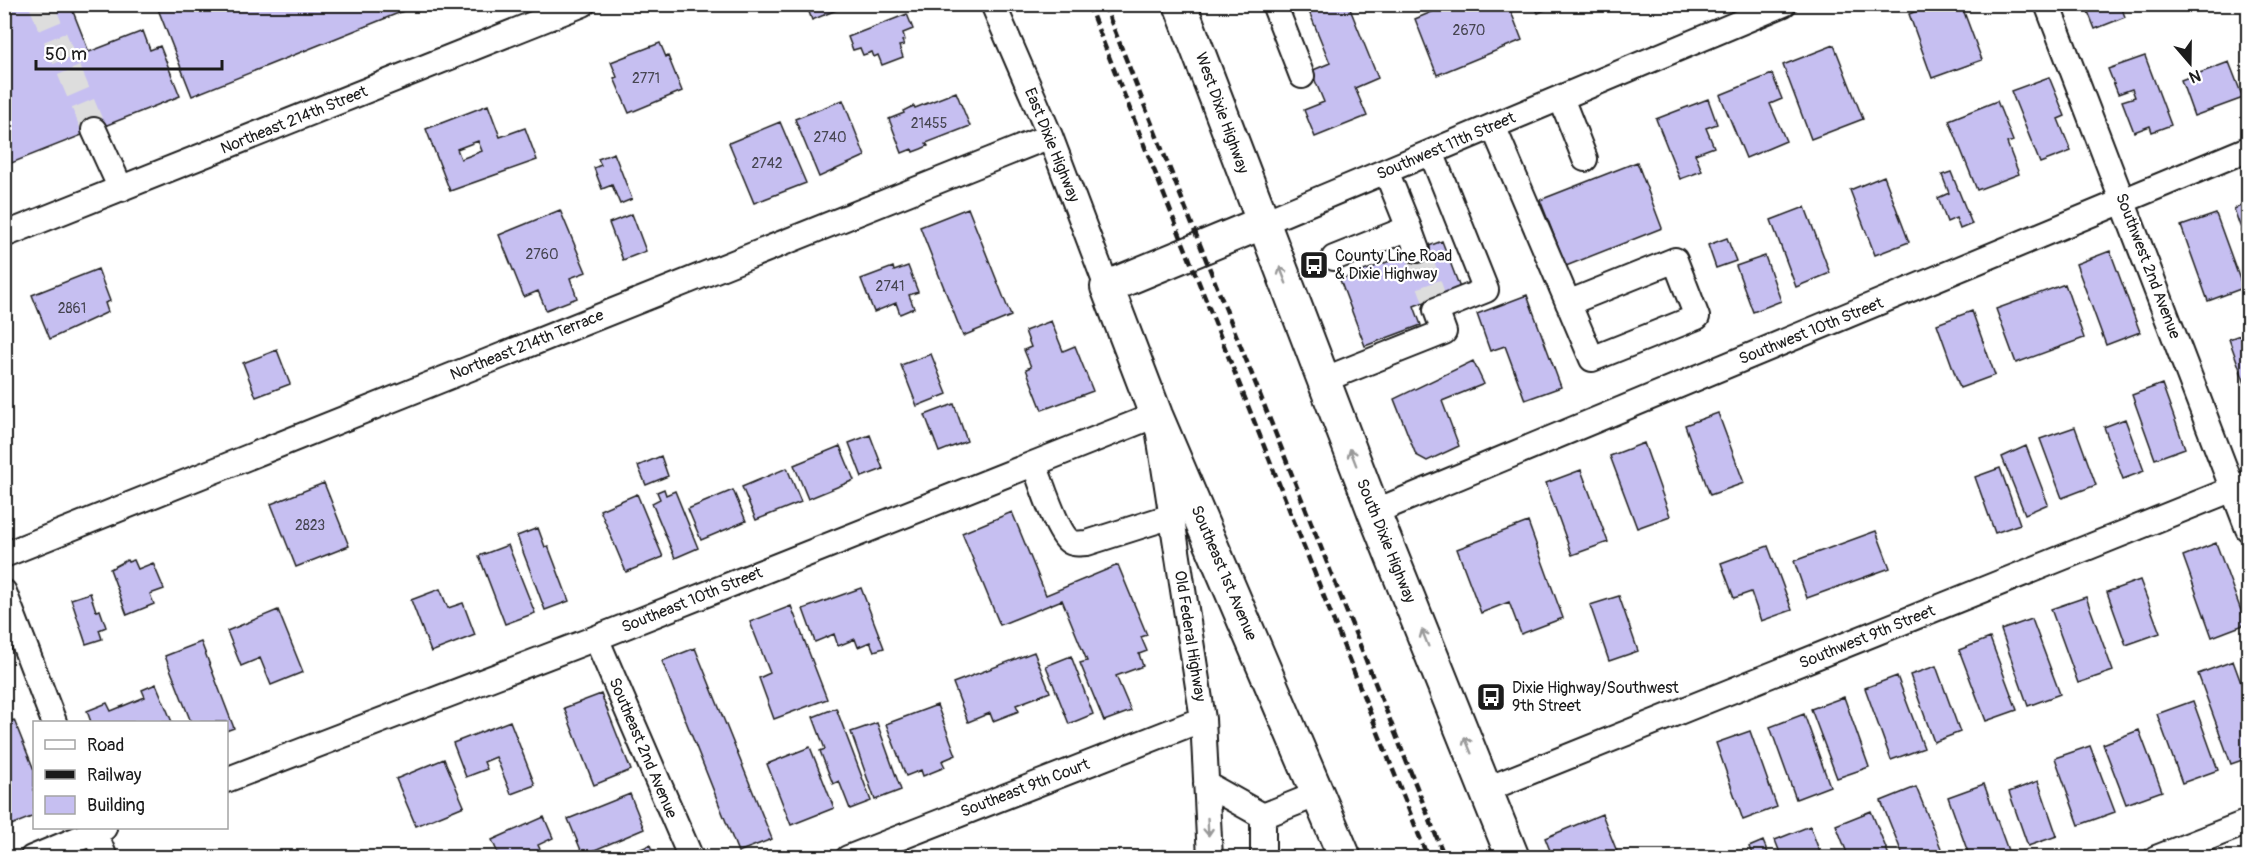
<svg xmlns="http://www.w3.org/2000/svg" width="2253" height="862" font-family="Pangolin,sans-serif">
	<rect width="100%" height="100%" fill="#fff"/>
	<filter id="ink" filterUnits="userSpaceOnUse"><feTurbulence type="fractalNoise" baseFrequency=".0167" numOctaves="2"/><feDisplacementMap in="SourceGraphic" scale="12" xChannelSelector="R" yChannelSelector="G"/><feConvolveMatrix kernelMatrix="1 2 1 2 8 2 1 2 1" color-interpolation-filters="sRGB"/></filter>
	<g filter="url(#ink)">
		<path fill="#c6bff1" stroke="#1c1c1c" stroke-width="1.5" fill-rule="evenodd" d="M 4,4 L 70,4 L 89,52 L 143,31 L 150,50 L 160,46 L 180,96 L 4,166 Z
			M 156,4 L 421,4 L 192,96 Z
			M 806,4 L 851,4 L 812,20 Z
			M 1306,4 L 1348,4 L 1378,78 L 1355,88 L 1367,116 L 1315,137 L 1304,110 L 1324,102 L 1311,71 L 1330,63 Z
			M 1451,4 L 1508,4 L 1522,40 L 1437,75 L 1415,19 Z
			M 1534,4 L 1564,4 L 1565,6 L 1558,9 L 1557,5 L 1538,13 Z
			M 1935,4 L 1961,4 L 1982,60 L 1932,78 L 1909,14 Z
			M 2085,4 L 2123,4 L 2121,6 L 2125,17 L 2095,29 Z
			M 907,14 L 913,29 L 903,33 L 905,40 L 902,41 L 904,45 L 899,46 L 903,57 L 882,65 L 878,55 L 874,57 L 872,52 L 863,55 L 860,48 L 853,50 L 848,37 Z
			M 660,43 L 666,57 L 668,56 L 682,91 L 629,113 L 614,78 L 617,77 L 611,62 Z
			M 1834,45 L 1863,119 L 1811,139 L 1783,65 Z
			M 2145,56 L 2171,125 L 2152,132 L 2150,126 L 2134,132 L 2122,101 L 2135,97 L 2132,89 L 2118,94 L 2108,69 Z
			M 2229,62 L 2243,98 L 2194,116 L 2181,80 Z
			M 1772,74 L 1782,99 L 1770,104 L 1786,141 L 1746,158 L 1720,95 Z
			M 2049,77 L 2065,116 L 2058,119 L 2071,151 L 2040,163 L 2011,91 Z
			M 956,92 L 970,126 L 926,143 L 928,146 L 921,149 L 913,152 L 912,149 L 902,153 L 889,119 L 904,113 L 903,111 L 909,108 L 914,106 L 915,108 Z
			M 1708,99 L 1717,124 L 1706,128 L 1714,147 L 1695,154 L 1702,171 L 1680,179 L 1656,119 Z
			M 843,100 L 865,156 L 819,177 L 795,119 Z
			M 1997,101 L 2013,141 L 2007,143 L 2019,174 L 1977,190 L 1949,120 Z
			M 488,105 L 500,137 L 525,128 L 537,160 L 450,191 L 426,129 ZM 478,141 L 482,151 L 461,159 L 457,149 Z
			M 780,122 L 806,183 L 754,203 L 729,143 Z
			M 614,153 L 632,199 L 620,204 L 612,185 L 602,189 L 594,168 L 601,165 L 598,159 Z
			M 1637,162 L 1662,228 L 1566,266 L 1540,200 Z
			M 1951,172 L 1972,224 L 1960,229 L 1956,218 L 1947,222 L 1938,198 L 1949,193 L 1942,175 Z
			M 1884,176 L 1909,242 L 1875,255 L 1850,190 Z
			M 2248,203 L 2248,249 L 2234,209 Z
			M 1805,207 L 1830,273 L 1796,287 L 1771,220 Z
			M 968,208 L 1011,316 L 963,336 L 920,227 Z
			M 560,210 L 586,272 L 570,278 L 577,298 L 546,310 L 538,291 L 524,297 L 499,235 Z
			M 632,214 L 646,251 L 623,260 L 609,223 Z
			M 2216,214 L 2243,288 L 2208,301 L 2181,226 Z
			M 1727,238 L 1736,261 L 1716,268 L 1708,245 Z
			M 1442,241 L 1460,288 L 1414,306 L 1421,325 L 1365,346 L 1340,280 Z
			M 2110,251 L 2140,332 L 2106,345 L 2076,264 Z
			M 1765,256 L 1781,301 L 1753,312 L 1736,266 Z
			M 908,266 L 918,292 L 909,295 L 914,308 L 900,314 L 896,303 L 874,312 L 861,279 L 893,267 L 894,271 Z
			M 98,269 L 110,301 L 105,303 L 108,312 L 50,339 L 32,295 Z
			M 2065,284 L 2084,338 L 2016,363 L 1996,309 Z
			M 1527,295 L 1561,387 L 1525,400 L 1505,346 L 1490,351 L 1477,314 Z
			M 1972,311 L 1995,375 L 1960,388 L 1937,324 Z
			M 1051,321 L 1063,351 L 1075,346 L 1093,391 L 1042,410 L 1026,369 L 1031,367 L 1024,350 L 1031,347 L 1025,331 Z
			M 2248,332 L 2248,392 L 2229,339 Z
			M 277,350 L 290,384 L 256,397 L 243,363 Z
			M 931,354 L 947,394 L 917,406 L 901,365 Z
			M 1473,361 L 1484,384 L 1442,401 L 1459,446 L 1427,461 L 1416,455 L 1394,399 Z
			M 2162,384 L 2185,448 L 2155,459 L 2132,395 Z
			M 954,404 L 967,441 L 939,452 L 925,415 Z
			M 1718,413 L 1744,483 L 1710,495 L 1685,425 Z
			M 2125,419 L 2144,471 L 2123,479 L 2104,427 Z
			M 2075,427 L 2096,485 L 2062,498 L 2040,439 Z
			M 870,435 L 883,469 L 862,477 L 849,443 Z
			M 1644,443 L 1670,516 L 1637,528 L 1610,456 Z
			M 840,446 L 854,480 L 808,499 L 794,465 Z
			M 2026,446 L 2048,504 L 2025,514 L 2002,457 Z
			M 661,456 L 668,476 L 646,485 L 638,466 Z
			M 787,468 L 801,502 L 756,520 L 742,487 Z
			M 2000,468 L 2020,524 L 1995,533 L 1975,477 Z
			M 1581,470 L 1608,542 L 1572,555 L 1546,483 Z
			M 324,483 L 349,546 L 296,567 L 271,504 Z
			M 664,489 L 666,495 L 675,491 L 698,548 L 675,558 L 652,503 L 660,499 L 657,492 Z
			M 733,490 L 746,521 L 701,540 L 688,509 Z
			M 637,494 L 663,557 L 626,572 L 600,510 Z
			M 1012,512 L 1046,595 L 1118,565 L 1147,635 L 1141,637 L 1147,651 L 1139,654 L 1143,666 L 1116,676 L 1131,711 L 1104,721 L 1080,663 L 1087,661 L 1062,600 L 1000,625 L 962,533 Z
			M 1528,522 L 1563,618 L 1521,634 L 1509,602 L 1481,613 L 1457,549 Z
			M 538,528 L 545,547 L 548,546 L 569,601 L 545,610 L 517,536 Z
			M 1876,531 L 1890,568 L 1807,598 L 1794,561 Z
			M 2216,543 L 2246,624 L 2212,637 L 2183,556 Z
			M 508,545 L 535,613 L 505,624 L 479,556 Z
			M 1768,546 L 1792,610 L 1761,621 L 1751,592 L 1734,598 L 1721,563 Z
			M 127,560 L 128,562 L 134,560 L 138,569 L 153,563 L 164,589 L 150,594 L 154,604 L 127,615 L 110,569 Z
			M 2140,580 L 2160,633 L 2126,645 L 2107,592 Z
			M 861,588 L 884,648 L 874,651 L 870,642 L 858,647 L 855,639 L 838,646 L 834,634 L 815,642 L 803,609 Z
			M 440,589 L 448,608 L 463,603 L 475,635 L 431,652 L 411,600 Z
			M 90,593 L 96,611 L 100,610 L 106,627 L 99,630 L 102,639 L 86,644 L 71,599 Z
			M 1619,596 L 1638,651 L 1609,661 L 1590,605 Z
			M 2086,597 L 2113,671 L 2078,683 L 2051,609 Z
			M 791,606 L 827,699 L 774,719 L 759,678 L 770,673 L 750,622 Z
			M 278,610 L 303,672 L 271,685 L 260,658 L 241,666 L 227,631 Z
			M 2032,619 L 2060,694 L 2028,706 L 2001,630 Z
			M 1990,638 L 2017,710 L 1986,721 L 1959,650 Z
			M 201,642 L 234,728 L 226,731 L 226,722 L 191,722 L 165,656 Z
			M 695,648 L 772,839 L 738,852 L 662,661 Z
			M 1034,652 L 1050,692 L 1016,705 L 1019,711 L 993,721 L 990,713 L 968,722 L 953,683 Z
			M 1071,656 L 1093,714 L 1069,724 L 1046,666 Z
			M 2233,661 L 2248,702 L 2248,758 L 2231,764 L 2198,674 Z
			M 1936,666 L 1960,732 L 1934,742 L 1910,675 Z
			M 1897,676 L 1924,748 L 1891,760 L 1865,688 Z
			M 156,684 L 172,722 L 91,722 L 87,711 L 107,703 L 111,711 L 145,697 L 142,690 Z
			M 601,694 L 631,770 L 594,785 L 564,708 Z
			M 1844,697 L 1869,767 L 1837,778 L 1811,709 Z
			M 2193,701 L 2218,770 L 2182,783 L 2157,714 Z
			M 937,705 L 956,755 L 942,761 L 945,767 L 923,776 L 921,770 L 906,776 L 886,724 Z
			M 836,708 L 871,801 L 850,809 L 839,781 L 833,784 L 820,751 L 825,749 L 813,717 Z
			M 1804,714 L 1830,786 L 1796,799 L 1770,727 Z
			M 14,720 L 34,770 L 34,816 L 4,828 L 4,724 Z
			M 510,721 L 535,785 L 511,794 L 496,757 L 484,762 L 487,769 L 466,777 L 453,743 Z
			M 877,723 L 901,790 L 875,800 L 851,732 Z
			M 2139,730 L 2162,791 L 2126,804 L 2103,744 Z
			M 1750,731 L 1777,807 L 1743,820 L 1716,743 Z
			M 2090,746 L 2115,812 L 2079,825 L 2055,758 Z
			M 810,747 L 834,808 L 791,825 L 767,764 Z
			M 444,759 L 464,806 L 416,826 L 396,779 Z
			M 2038,781 L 2057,836 L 2028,846 L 2009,792 Z
			M 1984,784 L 2010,856 L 2005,858 L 1970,858 L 1948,797 Z
			M 1916,787 L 1945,858 L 1904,858 L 1881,801 Z
			M 630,794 L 644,829 L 583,855 L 568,819 Z
			M 1871,811 L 1890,858 L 1849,858 L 1836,825 Z
			M 1602,814 L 1618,854 L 1613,856 L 1614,858 L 1553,858 L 1545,838 Z
			M 544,817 L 553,838 L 538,845 L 544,858 L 500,858 L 492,840 Z
			M 1810,826 L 1822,858 L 1782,858 L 1775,840 Z
			M 1763,841 L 1770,858 L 1754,858 L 1749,847 Z
			M 650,845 L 655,858 L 620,858 Z"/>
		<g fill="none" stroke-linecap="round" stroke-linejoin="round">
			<path stroke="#ddd" stroke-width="24" stroke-dasharray="24 12" stroke-linecap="butt" d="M 41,4 L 94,130
				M 1417,250 L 1434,298"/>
			<g stroke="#1c1c1c" stroke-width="28">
				<path id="minor" d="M 993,4 L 1050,136 L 1107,287
					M 1274,4 L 1302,76
					M 2047,4 L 2248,529
					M 1561,98 L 1585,159
					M 1493,126 L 1592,359 L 1697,317 L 1675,260 L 1568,303
					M 94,130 L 121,189
					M 1262,223 L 1784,4
					M 1409,228 L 1417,250
					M 4,235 L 583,4
					M 1334,258 L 1409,228 L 1386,171
					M 1323,380 L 1444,332 L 1436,310 L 1486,290 L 1431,152
					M 1034,464 C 1041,481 1056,531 1069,541 C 1074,545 1081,543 1087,543 L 1172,516
					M 1374,512 L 2248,149
					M 4,555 L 1050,136
					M 4,592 L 54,722
					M 596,638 L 691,858
					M 226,780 L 596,638 L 1156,415 L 1203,719 L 1210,858
					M 1206,784 L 1263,816
					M 1485,790 L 2248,483
					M 1263,816 L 1318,794
					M 93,828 L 105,858
					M 32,858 L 104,828
					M 848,858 L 1203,719
					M 1263,858 L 1263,816
					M 2156,858 L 2248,822"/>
			</g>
			<g stroke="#1c1c1c" stroke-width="36">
				<path id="major" d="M 1180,4 L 1374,512 L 1513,858
					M 1262,223 L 1107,287 L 1156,415 L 1345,858"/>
			</g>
			<use href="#minor" stroke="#fff" stroke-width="24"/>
			<use href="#major" stroke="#fff" stroke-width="32"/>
			<path stroke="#1c1c1c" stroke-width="4.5" stroke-dasharray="9 4.5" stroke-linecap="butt" d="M 1088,4 L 1428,858
				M 1104,4 L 1445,858"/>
		</g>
		<defs><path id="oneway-shaft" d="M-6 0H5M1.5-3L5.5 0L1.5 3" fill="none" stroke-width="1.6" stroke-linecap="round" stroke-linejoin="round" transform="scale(1.5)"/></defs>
		<g stroke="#999">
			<use href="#oneway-shaft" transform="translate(1283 275) rotate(-111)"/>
			<use href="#oneway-shaft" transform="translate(1353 457) rotate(-111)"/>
			<use href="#oneway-shaft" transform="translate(1425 638) rotate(-112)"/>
			<use href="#oneway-shaft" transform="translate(1468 745) rotate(-112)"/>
			<use href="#oneway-shaft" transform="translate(1208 827) rotate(87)"/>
		</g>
	</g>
	<defs>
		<g id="bus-square" transform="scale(1.5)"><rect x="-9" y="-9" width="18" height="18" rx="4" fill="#1c1c1c" stroke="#fff"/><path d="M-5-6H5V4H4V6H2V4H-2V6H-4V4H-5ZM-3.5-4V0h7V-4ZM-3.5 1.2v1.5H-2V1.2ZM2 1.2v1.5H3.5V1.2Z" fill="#fff"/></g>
	</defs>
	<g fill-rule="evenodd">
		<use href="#bus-square" x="1314" y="265"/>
		<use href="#bus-square" x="1491" y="697"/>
	</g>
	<g text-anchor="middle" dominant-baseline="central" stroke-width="4.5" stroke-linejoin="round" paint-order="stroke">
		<g font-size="14" fill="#464551">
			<text x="1469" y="30">2670</text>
			<text x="646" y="78">2771</text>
			<text x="929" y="123">21455</text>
			<text x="830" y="137">2740</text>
			<text x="767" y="163">2742</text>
			<text x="542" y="254">2760</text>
			<text x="890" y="286">2741</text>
			<text x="72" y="308">2861</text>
			<text x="310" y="525">2823</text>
		</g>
		<g font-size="16" fill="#1c1c1c" stroke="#fff">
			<text transform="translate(1222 113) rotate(70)">West Dixie Highway</text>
			<text transform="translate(294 120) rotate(-22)">Northeast 214th Street</text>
			<text transform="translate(1052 145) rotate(68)">East Dixie Highway</text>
			<text transform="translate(1446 146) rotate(-23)">Southwest 11th Street</text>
			<text transform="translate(2148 266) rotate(69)">Southwest 2nd Avenue</text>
			<text transform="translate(1811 331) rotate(-22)">Southwest 10th Street</text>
			<text transform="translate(527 345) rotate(-22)">Northeast 214th Terrace</text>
			<text transform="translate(1386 541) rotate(68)">South Dixie Highway</text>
			<text transform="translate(1224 573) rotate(67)">Southeast 1st Avenue</text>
			<text transform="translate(692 600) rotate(-22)">Southeast 10th Street</text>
			<text transform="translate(1190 636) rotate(81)">Old Federal Highway</text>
			<text transform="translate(1867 637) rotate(-22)">Southwest 9th Street</text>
			<text transform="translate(643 748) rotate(67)">Southeast 2nd Avenue</text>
			<text transform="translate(1025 788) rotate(-21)">Southeast 9th Court</text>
		</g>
		<g font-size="16" fill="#1c1c1c" stroke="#fff" text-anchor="start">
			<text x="1335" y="256">County Line Road<tspan x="1335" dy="18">&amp; Dixie Highway</tspan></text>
			<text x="1512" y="688">Dixie Highway/Southwest<tspan x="1512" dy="18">9th Street</tspan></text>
		</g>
	</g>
	<rect width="2253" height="862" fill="none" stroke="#fff" stroke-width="24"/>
	<rect x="12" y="12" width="2229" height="838" fill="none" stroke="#1c1c1c" stroke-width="2" filter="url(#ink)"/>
	<rect x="33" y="721" width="195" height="108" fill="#ffffff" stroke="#a4a4a4" stroke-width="1.5"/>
	<rect x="45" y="740" width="30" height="9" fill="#ffffff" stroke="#a4a4a4" stroke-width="1.5"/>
	<text x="87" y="751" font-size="18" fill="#1c1c1c">Road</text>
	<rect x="45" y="770" width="30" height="9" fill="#1c1c1c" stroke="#a4a4a4" stroke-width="1.5"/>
	<text x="87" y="781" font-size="18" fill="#1c1c1c">Railway</text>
	<rect x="45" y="796" width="30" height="18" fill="#c6bff1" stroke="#a4a4a4" stroke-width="1.5"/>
	<text x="87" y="811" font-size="18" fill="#1c1c1c">Building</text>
	<g transform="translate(2190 63) rotate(160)" stroke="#ffffff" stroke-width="4.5" paint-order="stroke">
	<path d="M0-4.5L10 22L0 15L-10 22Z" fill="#1c1c1c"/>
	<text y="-9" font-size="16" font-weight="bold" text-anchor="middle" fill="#1c1c1c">N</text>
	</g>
	<path d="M36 60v9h186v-9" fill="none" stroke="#1c1c1c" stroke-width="3"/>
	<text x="45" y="60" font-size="18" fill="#1c1c1c" stroke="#ffffff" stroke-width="4.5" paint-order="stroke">50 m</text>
</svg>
